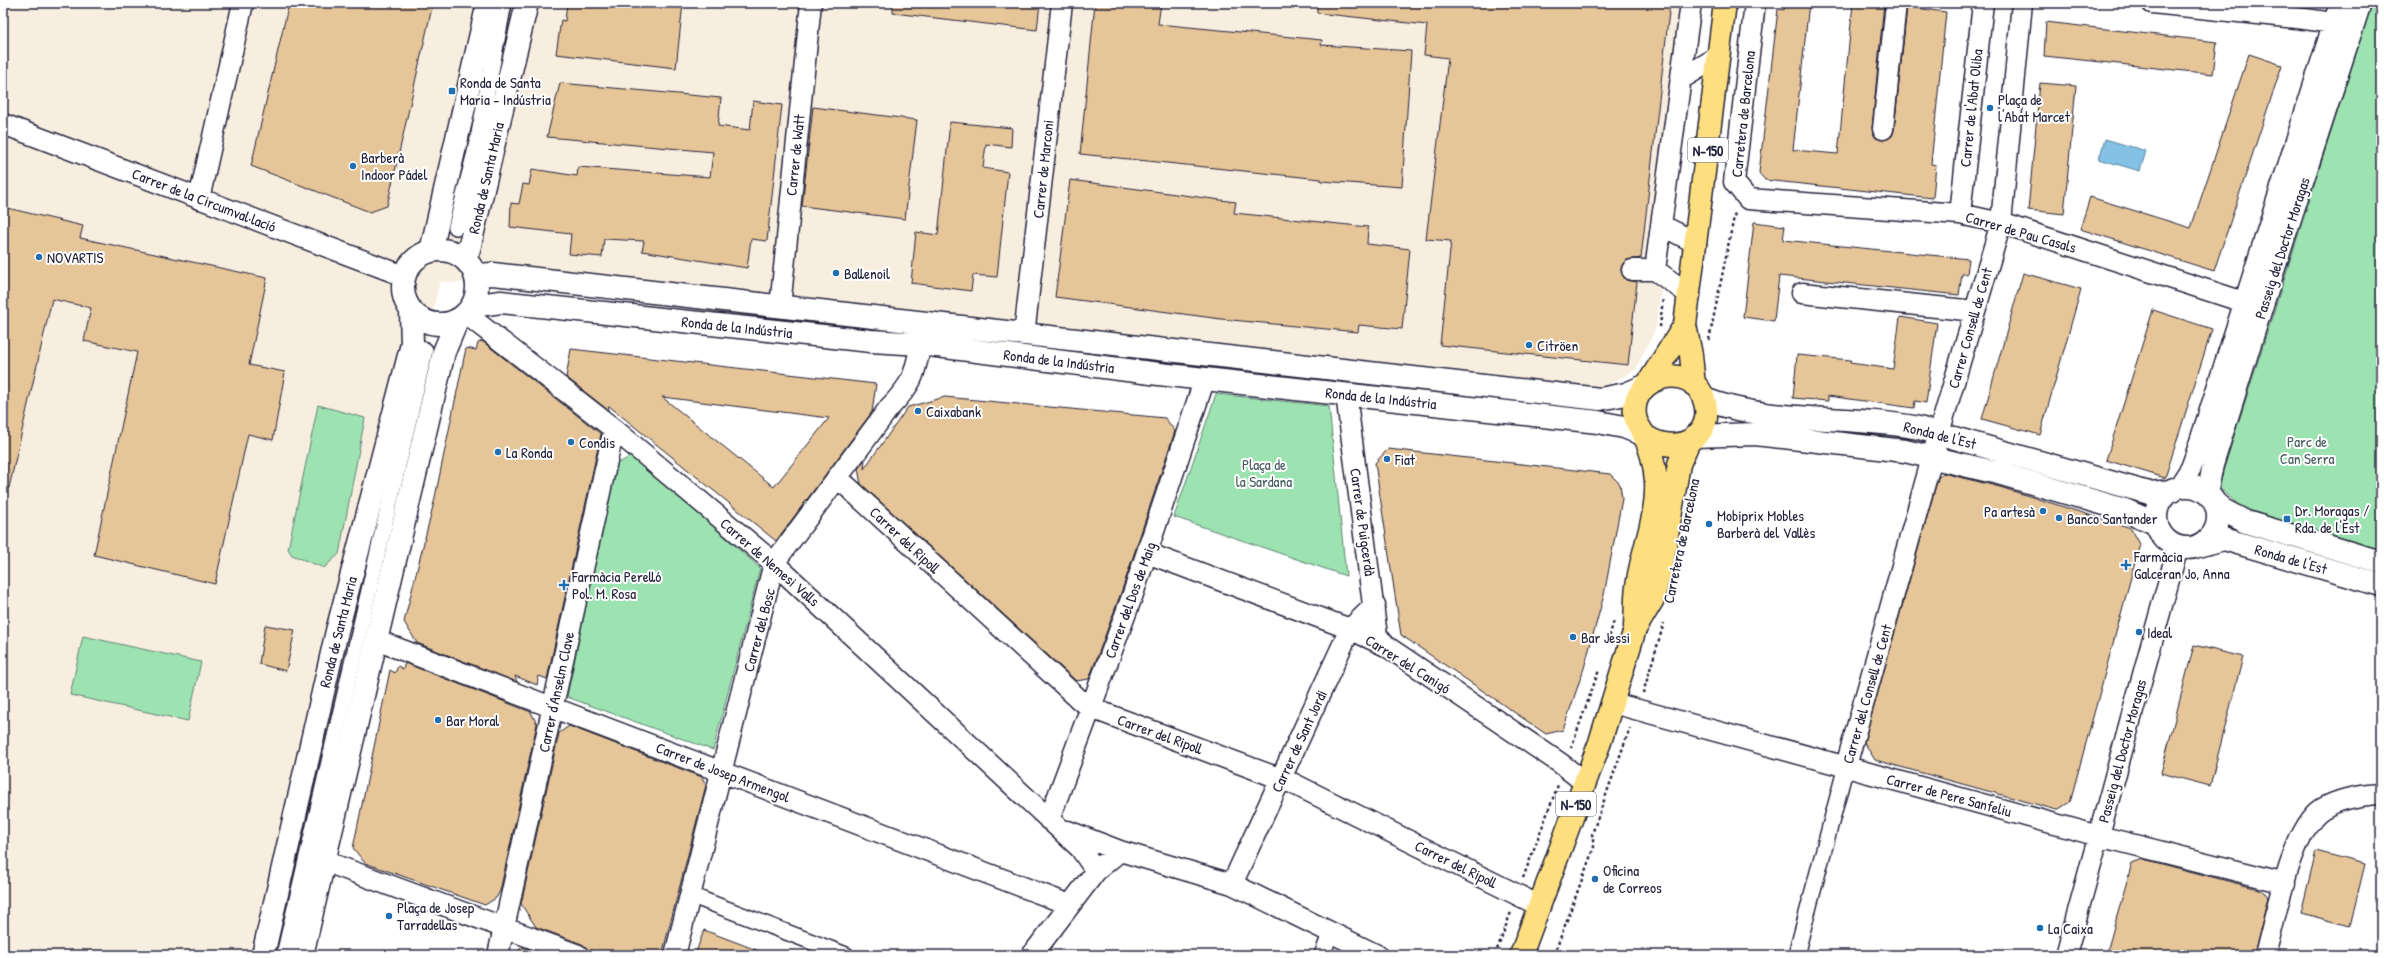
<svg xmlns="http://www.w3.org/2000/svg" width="2384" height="958" font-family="'Patrick Hand',sans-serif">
	<rect width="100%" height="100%" fill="#fff"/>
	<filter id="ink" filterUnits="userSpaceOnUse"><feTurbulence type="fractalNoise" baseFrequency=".025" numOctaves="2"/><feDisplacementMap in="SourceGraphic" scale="8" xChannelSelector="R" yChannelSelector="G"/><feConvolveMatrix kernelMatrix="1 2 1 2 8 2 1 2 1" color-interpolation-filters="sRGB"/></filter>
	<g filter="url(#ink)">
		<path fill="#f8eee0" d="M 3,3 L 1698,3 L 1656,328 L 1635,370 L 1600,389 L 440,281 L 284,955 L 3,955 Z"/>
		<path fill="#9de3b1" stroke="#608276" d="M 2372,3 L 2381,3 L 2381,552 L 2242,508 L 2218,487 Z
			M 1216,394 L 1329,406 L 1346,576 L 1174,517 Z
			M 318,405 L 365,418 L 339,554 L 324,568 L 292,555 L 288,549 Z
			M 633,455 L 760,568 L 713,750 L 567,697 L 615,465 Z
			M 83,636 L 201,662 L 188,721 L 70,695 Z"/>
		<path fill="#83c2e4" stroke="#5c82a0" d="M 2105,139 L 2146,151 L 2140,171 L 2099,159 Z"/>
		<path fill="#e6c598" stroke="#22223b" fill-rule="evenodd" d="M 289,3 L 433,3 L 387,206 L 370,212 L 251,166 Z
			M 567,3 L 683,3 L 676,68 L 556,54 L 561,20 L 565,21 Z
			M 893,3 L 1040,3 L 1037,30 L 893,13 Z
			M 1095,3 L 1161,3 L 1158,24 L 1322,40 L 1321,45 L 1411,51 L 1402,187 L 1321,181 L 1321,179 L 1080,154 Z
			M 1317,3 L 1670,3 L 1641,258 L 1627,260 L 1621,270 L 1626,280 L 1637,282 L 1628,365 L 1440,345 L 1451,241 L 1426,239 L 1448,58 L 1424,55 L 1427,25 L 1317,13 Z
			M 1785,3 L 1809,3 L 1793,150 L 1838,154 L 1853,3 L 1884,3 L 1872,128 L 1876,138 L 1882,140 L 1892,136 L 1894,130 L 1907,7 L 1946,12 L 1931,164 L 1936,165 L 1933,198 L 1765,180 L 1759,173 L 1778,9 L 1784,10 Z
			M 2046,22 L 2217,42 L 2213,74 L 2044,56 Z
			M 2249,54 L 2282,65 L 2214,271 L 2080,229 L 2090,197 L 2191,228 Z
			M 560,83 L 721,98 L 718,126 L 750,130 L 753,101 L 782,105 L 767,241 L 751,239 L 747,268 L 642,251 L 644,241 L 604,239 L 602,257 L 569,254 L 571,234 L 510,227 L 511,203 L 519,204 L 523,184 L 529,185 L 532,169 L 577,176 L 578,167 L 710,177 L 713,152 L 547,137 Z
			M 2040,83 L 2076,86 L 2064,214 L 2028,210 Z
			M 813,107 L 917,120 L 905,219 L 802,206 Z
			M 950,122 L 1012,128 L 1011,147 L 986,144 L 983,168 L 1008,172 L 997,277 L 973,275 L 971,291 L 911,283 L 916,232 L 938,235 Z
			M 1070,180 L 1236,202 L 1234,213 L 1368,227 L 1367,244 L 1410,249 L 1402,329 L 1359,325 L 1358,332 L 1221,319 L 1055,297 Z
			M 3,207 L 83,226 L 80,238 L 267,278 L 249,365 L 285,372 L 273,440 L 248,434 L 215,584 L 94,555 L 137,352 L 84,341 L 91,308 L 52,299 L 9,488 L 3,488 Z
			M 1754,222 L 1785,226 L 1783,240 L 1969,259 L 1967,274 L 1962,274 L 1959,295 L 1779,276 L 1774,321 L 1743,317 Z
			M 2023,273 L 2081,289 L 2040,435 L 1982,419 Z
			M 2153,310 L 2212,329 L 2165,478 L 2106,460 Z
			M 1900,317 L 1937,323 L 1926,403 L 1915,401 L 1914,408 L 1828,396 L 1828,401 L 1793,398 L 1797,355 L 1851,360 L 1850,363 L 1893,369 Z
			M 482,341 L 601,434 L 547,679 L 539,676 L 537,685 L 515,676 L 517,682 L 417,643 L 404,622 L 434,502 L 466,348 L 476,350 L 478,343 Z
			M 571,349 L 876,384 L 872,412 L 776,541 L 609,406 L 608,410 L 566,377 ZM 662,397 L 829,418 L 774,487 Z
			M 945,397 L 1165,418 L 1175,431 L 1122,590 L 1089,679 L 1076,681 L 861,484 L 858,469 L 865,459 L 864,469 L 908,407 Z
			M 1388,449 L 1610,474 L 1620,484 L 1622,499 L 1604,595 L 1584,668 L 1563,730 L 1546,734 L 1401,635 L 1375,463 Z
			M 1943,473 L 2000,487 L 2131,528 L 2140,544 L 2070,802 L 2057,810 L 1875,760 L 1864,742 L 1938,478 Z
			M 265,625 L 295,630 L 286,671 L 259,664 Z
			M 2194,645 L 2243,657 L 2210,786 L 2161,773 Z
			M 405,663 L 531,712 L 537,724 L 500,891 L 496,898 L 485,905 L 365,863 L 353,848 L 390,670 L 395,673 L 398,666 L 403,669 Z
			M 569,726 L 702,777 L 706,785 L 662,955 L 589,955 L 587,948 L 582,944 L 536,927 L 521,904 L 559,733 Z
			M 2316,851 L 2365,864 L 2350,926 L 2301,913 Z
			M 2143,859 L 2262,890 L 2268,898 L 2254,955 L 2106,955 L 2132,863 Z
			M 704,930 L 767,954 L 767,955 L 695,955 Z
			M 522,947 L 545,955 L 514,955 Z"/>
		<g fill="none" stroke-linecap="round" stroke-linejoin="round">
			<g stroke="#22223b" stroke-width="18">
				<path id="pedestrian" d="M 456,227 L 477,144 L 504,3
					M 690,895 L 846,955
					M 284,955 L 425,350 L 416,346
					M 1322,955 L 1331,932
					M 1796,955 L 1846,766"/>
			</g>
			<g stroke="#22223b" stroke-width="23">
				<path id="minor" d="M 1755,3 L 1734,182 L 1748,199 L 1960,214 L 2001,223 L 2262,308
					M 2152,3 L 2305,19 L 2333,23 L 2344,28
					M 1681,79 L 1719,56
					M 3,124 L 404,276
					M 1883,129 L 1896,3
					M 199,199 L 243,3
					M 1960,214 L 1983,3
					M 1661,225 L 1696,243
					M 1632,270 L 1655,270 L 1690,295
					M 1655,270 L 1691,3
					M 1802,293 L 1975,311
					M 780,307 L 811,3
					M 466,314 L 614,429 L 774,563 L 1080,848 L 1096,871 L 1120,851
					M 1024,335 L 1062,3
					M 1346,394 L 1377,636 L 1386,646
					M 837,477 L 1081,701 L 1099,711 L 1292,783 L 1540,906
					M 2178,488 L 2191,468 L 2195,457 L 2340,3
					M 2207,494 L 2213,465 L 2262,308 L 2361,3
					M 1147,553 L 1350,629 L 1386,646 L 1560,763 L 1584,782
					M 376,640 L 1070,905
					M 1613,703 L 2099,836 L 2285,883
					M 1846,766 L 1939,433 L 2001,223 L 2022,3
					M 1049,820 L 1133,594 L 1205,378
					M 1068,831 L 1120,851 L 1232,884 L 1377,955
					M 324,861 L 578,955
					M 1232,884 L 1350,629 L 1375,605
					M 498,955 L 614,429
					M 675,955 L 774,563 L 889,408 C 913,383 914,377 921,344
					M 1032,955 L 1096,871
					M 2066,955 L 2178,547
					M 2265,955 C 2275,920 2292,828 2322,809 C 2340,798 2361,795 2381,794"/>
			</g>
			<g stroke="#22223b" stroke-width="25">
				<path id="tertiary" d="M403 287a37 37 0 1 1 74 0a37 37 0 1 1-74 0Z
					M 431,251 L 488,3
					M 464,259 L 469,249 L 527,3
					M 475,275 L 493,274 L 1600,399 L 1626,394 L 1645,386
					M 472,306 L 501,302 L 871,341 L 921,344 L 1159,374 L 1598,422 L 1624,427 L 1644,435
					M 1704,399 C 1771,425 1848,414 1919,428 L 2149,493 L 2172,491
					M 1695,436 L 1755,434 L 1905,451 L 1998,473 L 2125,510 L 2157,524
					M2156 517a31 31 0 1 1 62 0a31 31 0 1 1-62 0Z
					M 2214,502 L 2223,510 L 2246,522 L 2381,562
					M 2201,545 L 2224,539 L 2381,585
					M 263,955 L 337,631 L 412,344 L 411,311
					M 302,955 L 444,352 L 457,321"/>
			</g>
			<g stroke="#22223b" stroke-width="25">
				<path id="primary" d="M 1647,385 L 1685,325
					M 1694,385 L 1691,355 L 1685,325 L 1725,3
					M 1635,626 C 1636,613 1635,599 1637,587 C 1641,552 1658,517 1656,482 C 1655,467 1651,449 1644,435 C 1641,429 1636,424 1635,416 C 1629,376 1691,360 1704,399 C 1717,438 1674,458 1644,435
					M 1521,955 L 1600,742 L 1635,629 L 1653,599 L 1663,559 L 1679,464 L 1689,441"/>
			</g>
			<path stroke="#22223b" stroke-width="2.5" stroke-dasharray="3 3" stroke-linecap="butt" d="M 1660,327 L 1663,298
				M 1709,340 L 1735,212
				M 1608,642 L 1614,620
				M 1643,693 L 1664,623
				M 1571,748 L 1599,670
				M 1523,878 L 1558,785
				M 1495,955 L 1511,912
				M 1554,955 L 1594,847 L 1592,834 L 1630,728"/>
			<use href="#pedestrian" stroke="#fff" stroke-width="15"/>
			<use href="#minor" stroke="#fff" stroke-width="20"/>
			<use href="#tertiary" stroke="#fff" stroke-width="22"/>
			<use href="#primary" stroke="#fedf80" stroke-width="22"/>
		</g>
	</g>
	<g fill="#1f6fb2" stroke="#fff" stroke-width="1.5">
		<rect x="448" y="87" width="8" height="8" rx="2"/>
		<circle cx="1990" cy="108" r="4"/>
		<circle cx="353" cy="166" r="4"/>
		<circle cx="39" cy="257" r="4"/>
		<circle cx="836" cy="273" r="4"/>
		<circle cx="1529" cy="345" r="4"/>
		<circle cx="918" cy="411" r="4"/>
		<circle cx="571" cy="442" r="4"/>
		<circle cx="498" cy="452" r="4"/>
		<circle cx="1387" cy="459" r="4"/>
		<circle cx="2043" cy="511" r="4"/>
		<circle cx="2059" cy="518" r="4"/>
		<rect x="2283" y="515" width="8" height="8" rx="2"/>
		<circle cx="1709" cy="524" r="4"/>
		<path d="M2124 559h4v4h4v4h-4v4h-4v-4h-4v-4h4z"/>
		<path d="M562 579h4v4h4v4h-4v4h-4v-4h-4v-4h4z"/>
		<circle cx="2139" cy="632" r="4"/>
		<circle cx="1573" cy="637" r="4"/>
		<circle cx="438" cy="720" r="4"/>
		<circle cx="1595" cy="879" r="4"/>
		<circle cx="389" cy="916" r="4"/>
		<circle cx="2040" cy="928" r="4"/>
	</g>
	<g text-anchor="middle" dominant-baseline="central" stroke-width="4" stroke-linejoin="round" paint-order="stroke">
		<g fill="#fff" stroke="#646476" stroke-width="1">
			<rect x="1688" y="138" width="40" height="24" rx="3"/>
			<rect x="1556" y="792" width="40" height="24" rx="3"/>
		</g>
		<g font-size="14" font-weight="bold" fill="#22223b">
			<text x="1708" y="150">N-150</text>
			<text x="1576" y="804">N-150</text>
		</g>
		<g font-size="15" fill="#22223b" stroke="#fff" text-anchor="start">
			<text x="460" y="82">Ronda de Santa<tspan x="460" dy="17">Maria - Indústria</tspan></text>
			<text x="1998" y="99">Plaça de<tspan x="1998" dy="17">l'Abat Marcet</tspan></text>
			<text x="361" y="157">Barberà<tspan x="361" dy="17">Indoor Pádel</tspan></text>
			<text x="47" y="257">NOVARTIS</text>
			<text x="844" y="273">Ballenoil</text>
			<text x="1537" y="345">Citröen</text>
			<text x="926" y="411">Caixabank</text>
			<text x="579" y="442">Condis</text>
			<text x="506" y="452">La Ronda</text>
			<text x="1395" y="459">Fiat</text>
			<text x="2295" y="510">Dr. Moragas /<tspan x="2295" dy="17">Rda. de l'Est</tspan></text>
			<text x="2035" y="511" text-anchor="end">Pa artesà</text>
			<text x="1717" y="515">Mobiprix Mobles<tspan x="1717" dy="17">Barberà del Vallès</tspan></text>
			<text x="2067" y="518">Banco Santander</text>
			<text x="2134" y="556">Farmàcia<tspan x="2134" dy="17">Galceran Jo, Anna</tspan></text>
			<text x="572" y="576">Farmàcia Perelló<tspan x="572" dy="17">Pol. M. Rosa</tspan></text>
			<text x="2147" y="632">Ideal</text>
			<text x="1581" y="637">Bar Jessi</text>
			<text x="446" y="720">Bar Moral</text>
			<text x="1603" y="870">Oficina<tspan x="1603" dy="17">de Correos</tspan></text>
			<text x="397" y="907">Plaça de Josep<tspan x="397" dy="17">Tarradellas</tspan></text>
			<text x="2048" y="928">La Caixa</text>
		</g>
		<g font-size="15" fill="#22223b" stroke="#fff">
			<text transform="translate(1971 108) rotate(-84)">Carrer de l'Abat Oliba</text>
			<text transform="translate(1743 114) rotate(-84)">Carretera de Barcelona</text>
			<text transform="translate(795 155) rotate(-84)">Carrer de Watt</text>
			<text transform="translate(1043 169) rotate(-84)">Carrer de Marconi</text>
			<text transform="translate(486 178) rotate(-77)">Ronda de Santa Maria</text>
			<text transform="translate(204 200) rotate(21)">Carrer de la Circumval·lació</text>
			<text transform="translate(2021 232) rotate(16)">Carrer de Pau Casals</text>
			<text transform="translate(2282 248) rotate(-72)">Passeig del Doctor Moragas</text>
			<text transform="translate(737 327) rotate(6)">Ronda de la Indústria</text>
			<text transform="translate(1970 328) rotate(-74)">Carrer Consell de Cent</text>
			<text transform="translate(1059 361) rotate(7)">Ronda de la Indústria</text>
			<text transform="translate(1381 398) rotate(6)">Ronda de la Indústria</text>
			<text transform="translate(1940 435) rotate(14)">Ronda de l'Est</text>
			<text transform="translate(1363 522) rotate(82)">Carrer de Puigcerdà</text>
			<text transform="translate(905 540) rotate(43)">Carrer del Ripoll</text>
			<text transform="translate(1681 541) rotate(-78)">Carretera de Barcelona</text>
			<text transform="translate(2291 559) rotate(16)">Ronda de l'Est</text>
			<text transform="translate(770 562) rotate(41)">Carrer de Nemesi Valls</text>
			<text transform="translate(1130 600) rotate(-70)">Carrer del Dos de Maig</text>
			<text transform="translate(759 630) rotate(-75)">Carrer del Bosc</text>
			<text transform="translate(338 632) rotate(-76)">Ronda de Santa Maria</text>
			<text transform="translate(1408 664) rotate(32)">Carrer del Canigó</text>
			<text transform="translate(556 692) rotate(-78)">Carrer d'Anselm Clave</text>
			<text transform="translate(1867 694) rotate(-74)">Carrer del Consell de Cent</text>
			<text transform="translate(1160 734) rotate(20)">Carrer del Ripoll</text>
			<text transform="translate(1299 741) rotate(-65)">Carrer de Sant Jordi</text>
			<text transform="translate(2122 751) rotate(-75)">Passeig del Doctor Moragas</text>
			<text transform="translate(723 772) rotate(21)">Carrer de Josep Armengol</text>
			<text transform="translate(1949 795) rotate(15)">Carrer de Pere Sanfeliu</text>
			<text transform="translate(1456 864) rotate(26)">Carrer del Ripoll</text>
		</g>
		<g font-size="15" fill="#475c5e" stroke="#fff">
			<text x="2307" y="441">Parc de<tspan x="2307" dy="17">Can Serra</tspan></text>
			<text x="1264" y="464">Plaça de<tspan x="1264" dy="17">la Sardana</tspan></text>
		</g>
	</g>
	<rect width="2384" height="958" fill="none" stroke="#fff" stroke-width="16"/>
	<rect x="8" y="8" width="2368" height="942" fill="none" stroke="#22223b" stroke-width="1.5" filter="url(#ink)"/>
</svg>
